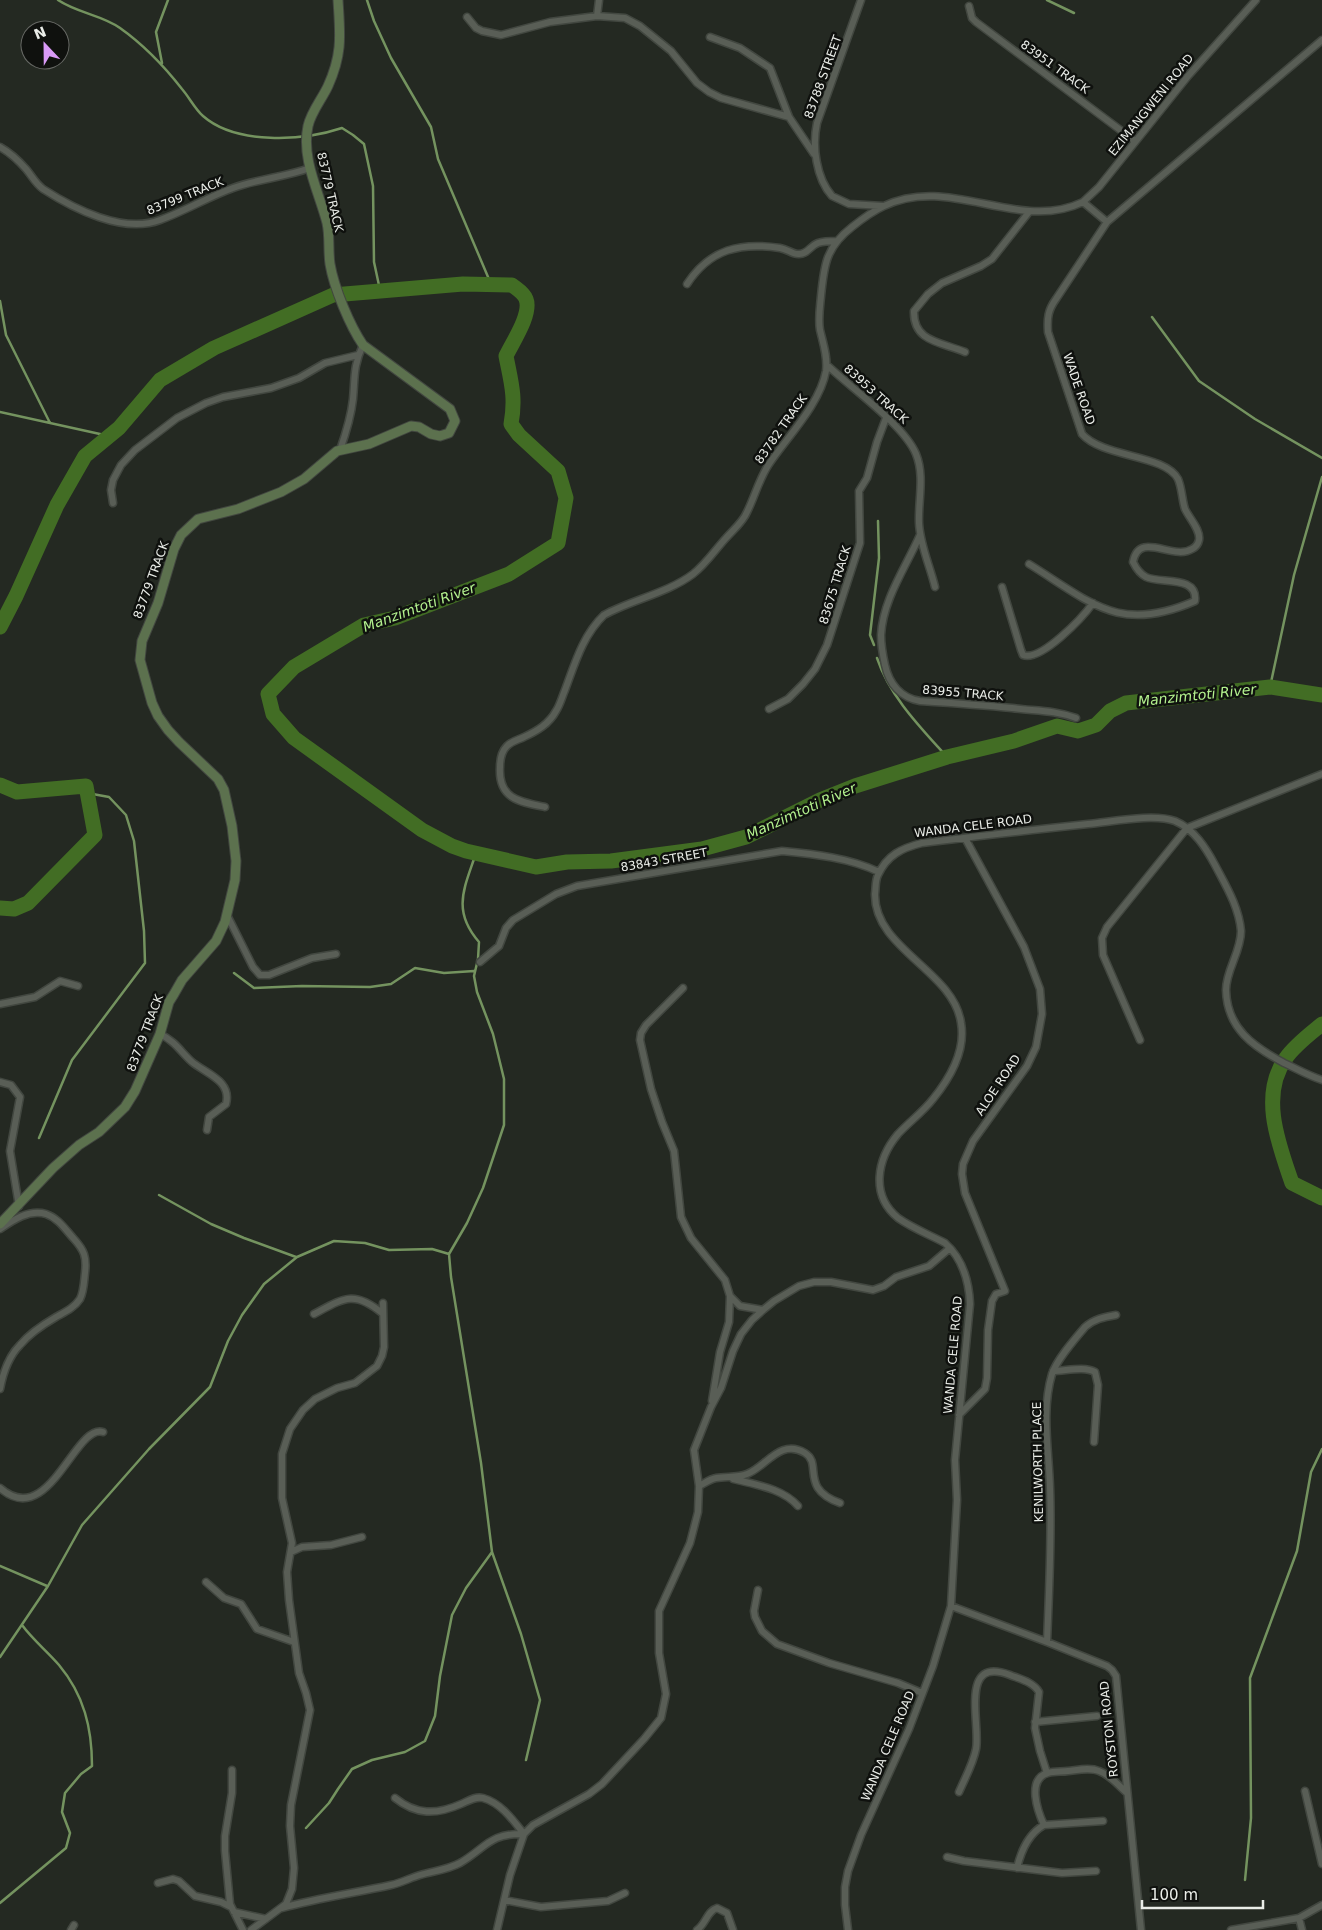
<svg xmlns="http://www.w3.org/2000/svg" width="1322" height="1930" font-family="'DejaVu Sans',sans-serif">
	<rect width="100%" height="100%" fill="#242922"/>
	<g fill="none" stroke-linecap="round" stroke-linejoin="round">
		<path stroke="#74935f" stroke-width="2.5" d="M 58,0 C 77,13 102,15 120,28 C 144,45 164,66 182,89 C 189,97 195,109 203,116 C 236,145 303,141 342,128 L 353,135 L 364,144 L 373,186 L 374,262 L 380,290
			M 367,0 L 374,21 L 391,58 L 431,127 L 438,159 L 491,284
			M 1047,0 L 1074,13
			M 162,63 L 156,32 L 168,0
			M 0,301 L 6,335 L 50,423
			M 1152,317 L 1199,381 L 1255,419 L 1322,458
			M 0,412 L 109,436
			M 874,645 L 870,635 L 879,558 L 878,521
			M 877,658 C 890,697 921,728 947,757
			M 1270,687 L 1294,575 L 1322,477
			M 476,853 C 465,887 451,910 479,942 L 478,959 L 474,976 L 477,992 L 493,1034 L 504,1079 L 504,1125 L 483,1188 L 467,1223 L 449,1254 L 451,1277 L 481,1463 L 492,1552 L 521,1634 L 540,1700 L 526,1760
			M 234,973 L 254,988 L 302,986 L 370,987 L 391,984 L 415,968 L 444,973 L 474,971
			M 39,1138 L 72,1060 L 145,963 L 144,931 L 134,841 L 126,815 L 109,797 L 87,793
			M 159,1195 L 211,1224 L 244,1238 L 296,1257
			M 0,1566 L 47,1586
			M 0,1657 L 48,1586 L 82,1525 L 149,1449 L 210,1387 L 228,1341 L 242,1315 L 264,1284 L 297,1257 L 334,1241 L 365,1243 L 389,1250 L 432,1249 L 449,1254
			M 306,1828 L 329,1803 L 338,1789 L 352,1769 L 372,1760 L 405,1752 L 425,1741 L 435,1716 L 440,1676 L 452,1615 L 466,1588 L 492,1552
			M 1245,1880 L 1251,1818 L 1250,1678 L 1297,1551 L 1311,1472 L 1322,1449
			M 0,1903 L 66,1848 L 70,1833 L 62,1812 L 65,1793 L 81,1774 L 92,1766 C 92,1728 84,1695 59,1665 C 47,1651 33,1640 22,1625"/>
		<path stroke="#426d24" stroke-width="15" d="M 0,627 L 16,596 L 57,505 L 85,456 L 119,428 L 160,380 L 214,348 L 333,295 L 463,284 L 512,285 C 517,289 524,293 526,299 C 532,314 512,343 506,356 C 511,382 516,397 511,424 L 519,435 L 558,471 L 566,498 L 558,543 L 509,574 L 395,618 L 364,625 L 294,667 L 268,694 L 273,714 L 294,738 L 422,830 L 452,846 L 466,851 L 536,867 L 567,862 L 611,861 L 702,849 L 746,837 L 820,800 L 855,786 L 947,757 L 1014,741 L 1057,726 L 1078,731 L 1096,725 L 1110,711 L 1126,703 L 1270,687 L 1322,695
			M 0,785 L 17,792 L 86,786 L 95,835 L 28,903 L 14,909 L 0,908
			M 1322,1024 C 1310,1034 1295,1045 1286,1058 C 1259,1095 1279,1145 1292,1183 L 1322,1198"/>
		<g stroke="#424740" stroke-width="9">
			<path id="street" d="M 599,0 L 597,16 L 625,18 L 640,26 L 671,51 L 697,83 L 709,92 L 721,98 L 789,117
				M 861,0 L 817,123 C 812,146 816,178 832,196 L 849,204 L 883,206
				M 969,6 L 972,18 L 976,22 L 1135,141
				M 467,17 L 476,28 L 482,31 L 501,35 L 550,22 L 597,16
				M 710,37 L 740,48 L 770,68 L 789,117 L 814,154
				M 0,147 C 9,152 19,161 26,169 C 32,176 35,183 43,189 C 74,209 123,234 160,220 C 185,211 208,197 233,188 C 258,179 285,177 310,168
				M 1107,222 L 1083,202 L 1099,187 L 1188,76 L 1256,0
				M 687,284 C 710,249 740,242 780,248 C 787,249 792,254 798,254 C 807,255 810,246 818,243 C 824,241 831,241 837,241
				M 965,352 C 941,342 913,342 914,311 L 928,294 L 942,283 L 981,266 L 992,259 L 1029,212
				M 827,365 C 851,388 904,425 916,454 C 925,476 918,501 919,523 C 920,545 930,566 935,587
				M 340,450 C 346,433 351,417 353,399 C 355,378 353,366 363,345
				M 113,503 L 111,490 L 113,480 L 121,465 L 135,450 L 177,418 L 206,403 L 223,397 L 271,388 L 299,378 L 325,363 L 358,355
				M 920,535 C 906,567 883,599 881,635 C 881,645 883,656 885,665 C 889,684 901,698 920,701 C 951,703 981,705 1012,708 C 1034,711 1055,710 1076,718
				M 1029,564 C 1092,603 1119,634 1195,601 C 1198,575 1161,584 1146,577 C 1140,574 1136,568 1133,562 C 1139,530 1173,561 1192,549 C 1196,547 1198,545 1199,540 C 1201,530 1189,518 1185,509 C 1182,500 1182,488 1178,479 C 1165,454 1103,458 1082,434 L 1048,332 C 1047,318 1048,310 1056,299 L 1107,222 L 1322,40
				M 1002,587 L 1021,650 L 1023,655 C 1041,662 1083,617 1093,603
				M 769,709 L 788,699 L 803,684 L 815,669 L 827,645 L 860,543 L 859,491 L 867,478 L 877,442 L 886,418
				M 545,807 C 520,802 498,799 500,767 C 500,759 502,751 507,746 C 512,741 518,740 524,737 C 537,731 549,724 556,711 C 560,705 562,697 565,690 C 575,663 583,635 604,615 C 631,600 668,593 693,574 C 706,564 715,550 726,538 C 733,530 743,522 747,512 C 755,496 759,479 769,464 C 788,436 820,404 826,371 C 828,357 823,343 820,330 C 818,319 820,307 821,296 C 824,265 826,247 852,227 C 862,219 873,211 884,206 C 950,174 1018,233 1083,202
				M 227,915 L 253,967 L 260,975 L 269,975 L 312,958 L 336,954
				M 480,962 L 499,946 L 506,928 L 513,920 L 556,894 L 577,886 L 782,851 C 814,854 850,858 879,872
				M 683,988 L 646,1025 L 641,1033 L 640,1040 L 651,1089 L 662,1122 L 674,1151 L 681,1217 L 691,1238 L 725,1280 L 730,1296 L 729,1322 L 720,1352 L 712,1401
				M 0,1004 L 35,997 L 60,981 L 78,986
				M 160,1034 C 176,1042 180,1051 192,1062 C 207,1074 232,1081 226,1104 L 209,1117 L 207,1130
				M 1140,1040 L 1103,955 L 1102,938 L 1107,927 L 1187,828 L 1322,774
				M 0,1082 L 11,1085 L 20,1097 L 10,1151 L 19,1206
				M 0,1229 C 13,1220 29,1209 46,1214 C 58,1218 65,1229 74,1239 C 84,1250 87,1257 85,1273 C 84,1281 84,1291 80,1299 C 74,1308 65,1312 56,1317 C 44,1324 29,1334 20,1345 C 8,1357 3,1373 0,1389
				M 731,1297 L 740,1306 L 763,1310
				M 314,1314 C 344,1298 354,1290 382,1313
				M 1053,1371 C 1066,1371 1084,1366 1095,1372 L 1098,1385 L 1094,1442
				M 959,1415 L 985,1389 L 987,1378 L 988,1330 L 992,1301 L 996,1294 L 1005,1291 L 965,1193 L 962,1174 L 963,1164 L 973,1141 L 1027,1066 L 1036,1047 L 1042,1014 L 1040,989 L 1024,947 L 965,838
				M 733,1479 C 756,1485 782,1488 798,1506
				M 699,1486 C 705,1483 710,1479 716,1478 C 726,1476 737,1478 747,1474 C 766,1467 780,1438 805,1453 C 823,1464 799,1488 840,1503
				M 0,1488 C 49,1531 75,1423 103,1432
				M 291,1552 L 302,1547 L 331,1545 L 362,1537
				M 206,1582 L 224,1598 L 241,1604 L 257,1629 L 294,1642
				M 758,1590 L 754,1611 L 755,1617 L 762,1631 L 777,1644 L 829,1663 L 898,1683 L 922,1693
				M 951,1606 L 1047,1642 L 1107,1666 L 1112,1670 L 1116,1676 L 1141,1930
				M 1047,1642 C 1049,1591 1052,1539 1050,1488 C 1049,1451 1041,1411 1052,1374 C 1057,1359 1075,1339 1085,1327 C 1094,1319 1104,1317 1116,1315
				M 1035,1722 L 1097,1716
				M 232,1770 L 232,1793 L 225,1836 L 225,1851 L 230,1904 L 243,1930
				M 1305,1791 L 1322,1864
				M 959,1792 C 965,1778 973,1764 976,1749 C 981,1725 958,1655 1010,1675 C 1020,1679 1033,1682 1039,1692 L 1035,1728 L 1040,1751 L 1047,1773
				M 395,1798 C 416,1815 436,1815 461,1804 C 468,1801 475,1796 483,1798 C 501,1803 513,1820 524,1834
				M 1044,1825 C 1038,1812 1026,1779 1048,1773 C 1054,1771 1062,1772 1068,1771 C 1078,1770 1090,1767 1099,1771 C 1110,1775 1118,1785 1127,1793
				M 947,1857 L 964,1861 L 1062,1873 L 1096,1871
				M 1017,1868 C 1021,1851 1028,1834 1044,1825 L 1103,1821
				M 158,1883 L 173,1879 L 179,1881 L 195,1896 L 221,1902 L 231,1907
				M 504,1900 L 541,1907 L 608,1901 L 625,1893
				M 282,1908 C 318,1898 355,1893 391,1885 C 401,1883 410,1878 420,1875 C 433,1871 447,1870 460,1863 C 486,1848 489,1833 524,1834
				M 234,1912 L 266,1919
				M 1299,1918 L 1302,1930
				M 71,1930 L 74,1925
				M 251,1930 L 286,1904 L 292,1889 L 294,1868 L 290,1826 L 291,1805 L 310,1710 L 306,1693 L 299,1673 L 289,1600 L 287,1572 L 292,1543 L 282,1498 L 282,1454 L 290,1429 L 303,1410 L 315,1399 L 337,1388 L 355,1383 L 377,1366 L 382,1356 L 384,1347 L 383,1303
				M 497,1930 L 510,1875 L 524,1834 L 533,1825 L 589,1794 L 602,1784 L 644,1739 L 661,1718 L 666,1694 L 659,1653 L 659,1611 L 690,1543 L 698,1512 L 699,1486 L 694,1450 L 711,1407 L 721,1388 L 733,1351 L 741,1334 L 752,1320 L 763,1310 L 774,1301 L 799,1286 L 814,1282 L 831,1282 L 873,1290 L 884,1286 L 896,1277 L 929,1266 L 950,1248
				M 697,1930 C 706,1924 707,1911 717,1908 L 727,1913 L 733,1930
				M 848,1930 L 845,1905 L 845,1887 L 848,1871 L 861,1835 L 909,1729 L 933,1666 L 951,1606 L 957,1500 L 955,1460 L 970,1304 C 969,1281 963,1259 945,1243 C 930,1235 912,1228 898,1218 C 870,1195 877,1159 898,1134 C 909,1122 923,1112 933,1099 C 950,1078 966,1051 961,1023 C 954,971 874,949 875,894 C 876,887 875,881 878,875 C 887,855 902,848 922,843 C 977,836 1032,830 1088,824 C 1111,822 1153,813 1175,821 C 1194,829 1206,848 1215,865 C 1226,886 1239,907 1241,931 C 1241,952 1226,970 1226,990 C 1227,1029 1254,1047 1284,1063 C 1297,1069 1309,1076 1322,1080
				M 1231,1930 L 1299,1918 L 1322,1905"/>
		</g>
		<g stroke="#424740" stroke-width="11">
			<path id="secondary" d="M 0,1224 L 53,1168 L 79,1145 L 99,1132 L 125,1107 L 135,1091 L 160,1034 L 169,1002 L 174,994 L 182,980 L 216,941 L 225,922 L 235,880 L 236,861 L 232,826 L 224,790 L 218,779 L 179,742 L 168,730 L 158,716 L 152,703 L 140,660 L 142,641 L 158,603 L 174,549 L 181,535 L 198,519 L 238,509 L 281,492 L 304,479 L 337,451 L 369,444 L 411,426 L 419,427 L 431,434 L 440,436 L 449,433 L 455,421 L 450,409 L 363,345 C 350,326 334,288 330,264 C 328,251 330,236 327,223 C 319,192 301,159 308,126 C 311,112 322,99 328,86 C 343,53 340,34 338,0"/>
		</g>
		<use href="#street" stroke="#595e56" stroke-width="6"/>
		<use href="#secondary" stroke="#5c714e" stroke-width="9"/>
	</g>
	<g text-anchor="middle" dominant-baseline="central" stroke-width="5" stroke-linejoin="round" paint-order="stroke">
		<g font-size="12" fill="#eaede8" stroke="#0f110e">
			<text transform="translate(1055 67) rotate(36)">83951 TRACK</text>
			<text transform="translate(823 77) rotate(-70)">83788 STREET</text>
			<text transform="translate(1151 105) rotate(-51)">EZIMANGWENI ROAD</text>
			<text transform="translate(330 192) rotate(77)">83779 TRACK</text>
			<text transform="translate(185 196) rotate(-22)">83799 TRACK</text>
			<text transform="translate(1079 389) rotate(71)">WADE ROAD</text>
			<text transform="translate(876 394) rotate(42)">83953 TRACK</text>
			<text transform="translate(781 429) rotate(-55)">83782 TRACK</text>
			<text transform="translate(151 580) rotate(-70)">83779 TRACK</text>
			<text transform="translate(835 585) rotate(-73)">83675 TRACK</text>
			<text transform="translate(963 693) rotate(5)">83955 TRACK</text>
			<text transform="translate(973 826) rotate(-7)">WANDA CELE ROAD</text>
			<text transform="translate(664 860) rotate(-10)">83843 STREET</text>
			<text transform="translate(145 1033) rotate(-69)">83779 TRACK</text>
			<text transform="translate(998 1085) rotate(-56)">ALOE ROAD</text>
			<text transform="translate(953 1355) rotate(-85)">WANDA CELE ROAD</text>
			<text transform="translate(1038 1462) rotate(-91)">KENILWORTH PLACE</text>
			<text transform="translate(1109 1729) rotate(-96)">ROYSTON ROAD</text>
			<text transform="translate(888 1746) rotate(-67)">WANDA CELE ROAD</text>
		</g>
		<g font-size="14" font-style="italic" fill="#b3f18e" stroke="#0f110e">
			<text transform="translate(419 607) rotate(-20)">Manzimtoti River</text>
			<text transform="translate(1197 695) rotate(-6)">Manzimtoti River</text>
			<text transform="translate(801 811) rotate(-24)">Manzimtoti River</text>
		</g>
	</g>
	<g transform="translate(45 45) rotate(338)"><circle r="24" fill="#0f110e" stroke="#676965"/>
	<path d="M0-4L9 19L0 12L-9 19Z" fill="#d99af7"/>
	<text y="-8" font-size="14" font-weight="bold" text-anchor="middle" fill="#eaede8">N</text>
	</g>
	<path d="M1142 1900v8h121v-8" fill="none" stroke="#eaede8" stroke-width="2.5"/>
	<text x="1150" y="1900" font-size="15" fill="#eaede8" stroke="#0f110e" stroke-width="4" paint-order="stroke">100 m</text>
</svg>
